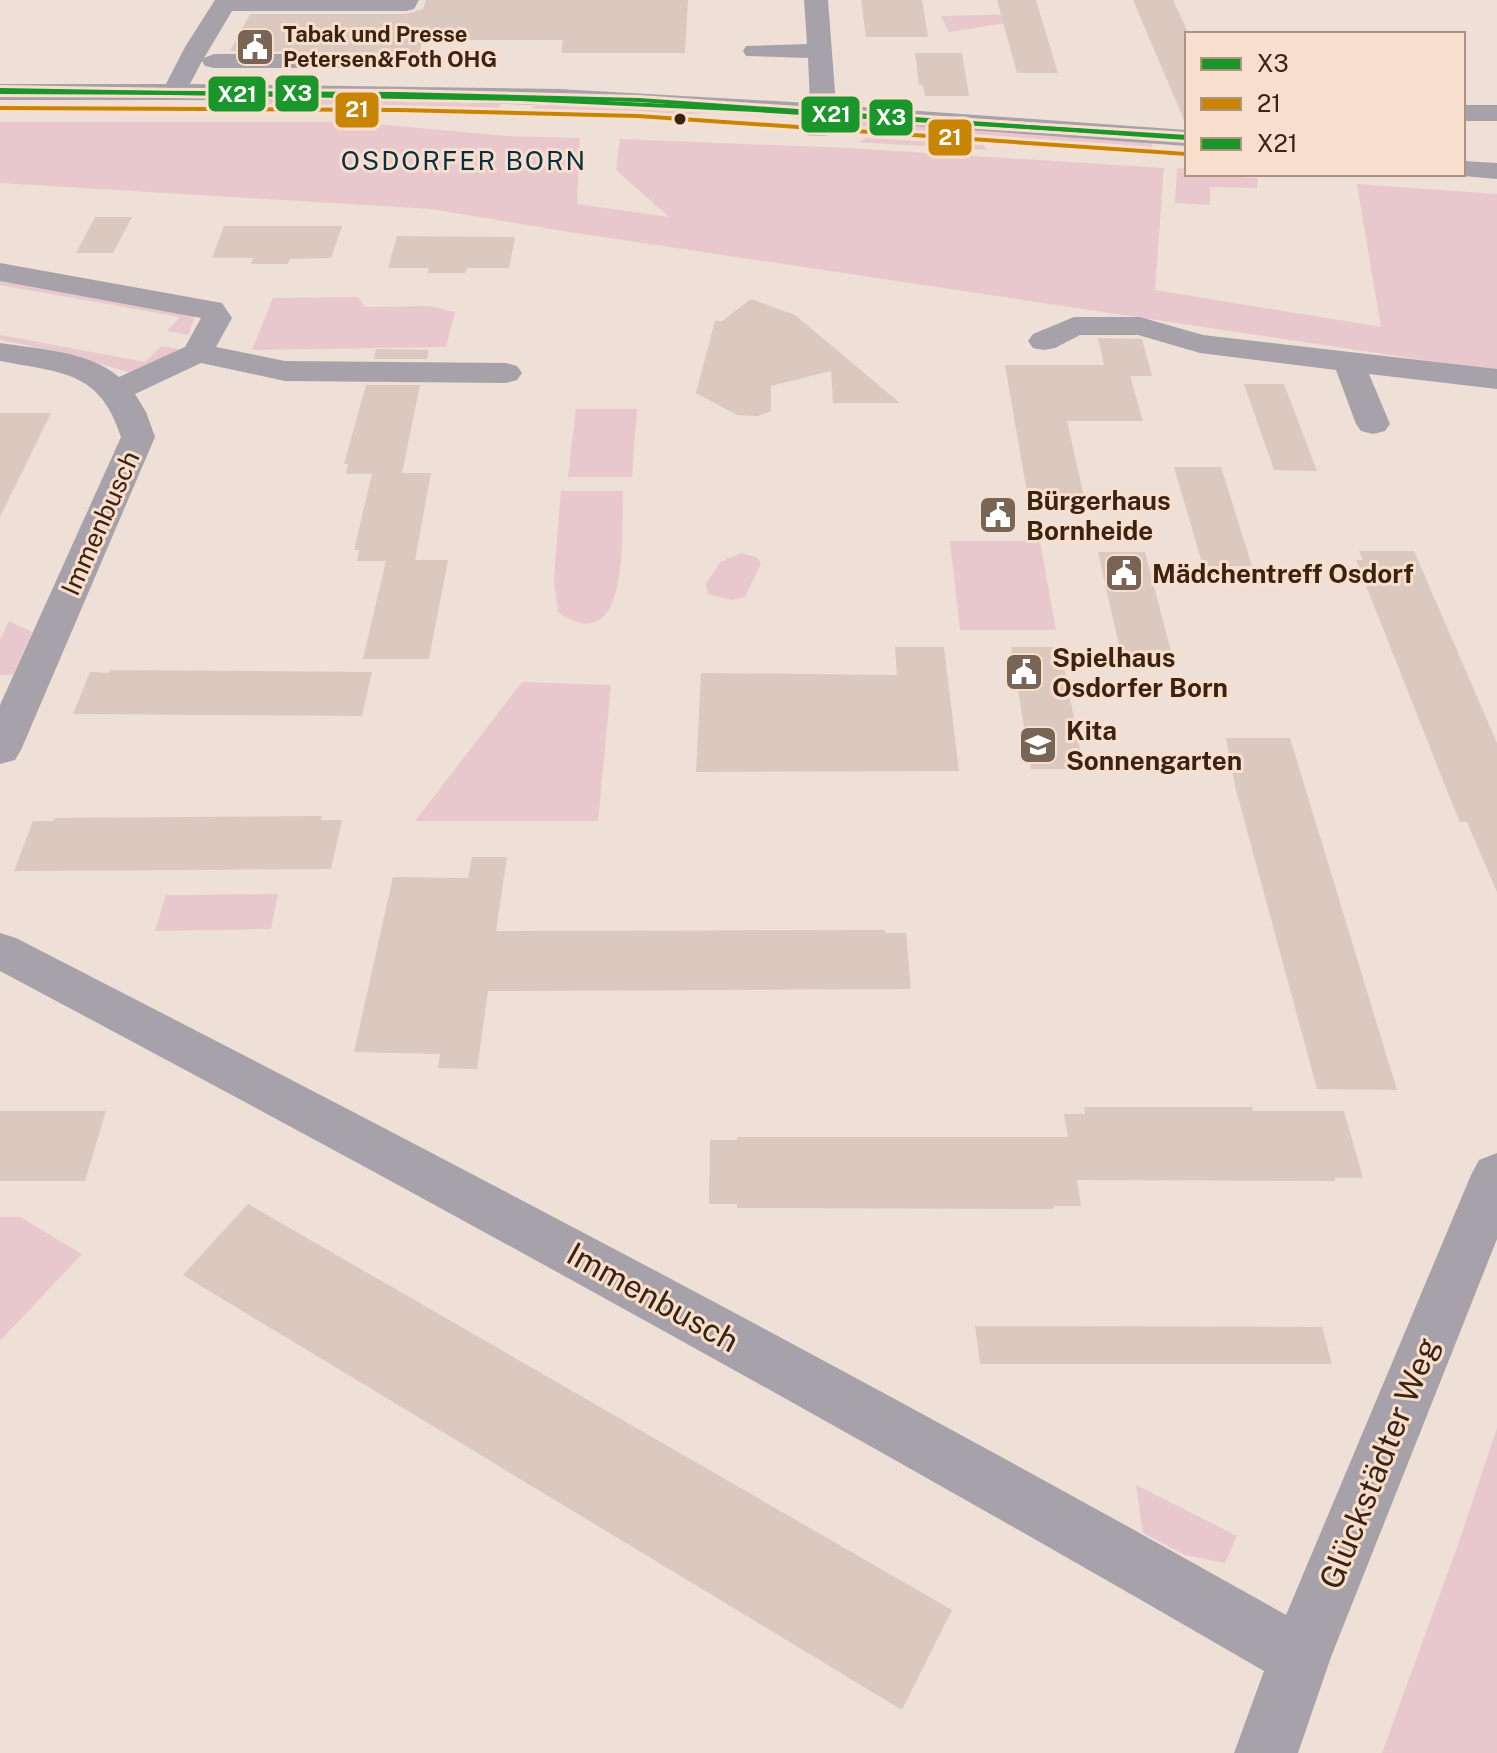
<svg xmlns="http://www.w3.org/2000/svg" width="1497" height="1753" font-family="'Public Sans',sans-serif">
	<rect width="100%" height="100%" fill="#eee0d7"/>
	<path fill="#e8c8cc" d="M 1014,14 L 1024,20 L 949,32 L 941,16 Z
		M 206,97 L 501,104 L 498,110 L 398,110 L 212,103 Z
		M 606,104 L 742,112 L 655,115 L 531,111 L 533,106 Z
		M 852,120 L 1152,139 L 1152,148 L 887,132 L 841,125 Z
		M 0,122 L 354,122 L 507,136 L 580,138 L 577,204 L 669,217 L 616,170 L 620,139 L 849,148 L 1164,168 L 1155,290 L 1381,327 L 1357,184 L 1497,194 L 1497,371 L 576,233 L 431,209 L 0,183 Z
		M 866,138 L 983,145 L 988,150 L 859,142 Z
		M 1177,168 L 1187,169 L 1187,174 L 1258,178 L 1257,188 L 1210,187 L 1210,205 L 1175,203 Z
		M 0,280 L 191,313 L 194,319 L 188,335 L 167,331 L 180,317 L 0,285 Z
		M 358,297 L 365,307 L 429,306 L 455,312 L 446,347 L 252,350 L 273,298 Z
		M 0,335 L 145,362 L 161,346 L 179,349 L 162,364 L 146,370 L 128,372 L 56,351 L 0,340 Z
		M 576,409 L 637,409 L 632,477 L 568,477 Z
		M 561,491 L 623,491 C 621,531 632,663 558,612 L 554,579 Z
		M 950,541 L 1040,541 L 1056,630 L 960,630 Z
		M 741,553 L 756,557 L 761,563 L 745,597 L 731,600 L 708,594 L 706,584 L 720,562 Z
		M 9,621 L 32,632 L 13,675 L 0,675 L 0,640 Z
		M 522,682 L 611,685 L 598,821 L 415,821 Z
		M 278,894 L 271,929 L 155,931 L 166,895 Z
		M 0,1217 L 20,1217 L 82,1254 L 0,1341 Z
		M 1497,1428 L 1497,1753 L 1382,1753 L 1460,1539 Z
		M 1136,1485 L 1237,1536 L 1225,1563 L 1185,1555 L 1143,1533 Z"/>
	<path fill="#dbc8bf" d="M 426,0 L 688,0 L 685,53 L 561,53 L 563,40 L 423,40 L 419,53 L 230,51 L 250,14 L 406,14 L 423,9 Z
		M 861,0 L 922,0 L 928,37 L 866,37 Z
		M 997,0 L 1036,0 L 1058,73 L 1017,73 Z
		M 1133,0 L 1173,0 L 1187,30 L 1187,127 Z
		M 915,53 L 962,53 L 969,96 L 925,96 L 923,85 L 919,85 Z
		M 95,217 L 132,217 L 113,253 L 76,253 Z
		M 224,226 L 342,226 L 331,258 L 290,259 L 288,264 L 251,264 L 253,258 L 212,258 Z
		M 397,236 L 515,237 L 509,268 L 467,268 L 465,273 L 427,273 L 429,268 L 388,268 Z
		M 751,299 L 795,315 L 900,403 L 833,403 L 831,371 L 771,386 L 771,411 L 758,416 L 737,415 L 696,393 L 715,321 L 722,321 Z
		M 1098,338 L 1142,339 L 1152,376 L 1130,376 L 1143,421 L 1067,421 L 1087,510 L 1030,510 L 1005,365 L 1104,365 Z
		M 376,349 L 429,350 L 427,359 L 374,359 Z
		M 1244,384 L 1284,384 L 1317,471 L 1274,470 Z
		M 366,385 L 420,385 L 402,473 L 431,473 L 415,560 L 448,560 L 429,659 L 363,659 L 386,561 L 357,561 L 359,550 L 354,550 L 372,474 L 346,474 L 348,464 L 344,464 Z
		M 0,413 L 51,413 L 0,517 Z
		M 1174,467 L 1221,467 L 1252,566 L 1203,566 Z
		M 1359,551 L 1414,551 L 1497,743 L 1497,892 L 1467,822 L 1460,822 L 1452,803 L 1356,560 L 1363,560 Z
		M 1098,552 L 1145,552 L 1174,663 L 1123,663 Z
		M 895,647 L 944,647 L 959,771 L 696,772 L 701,673 L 897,675 Z
		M 1011,647 L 1060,647 L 1084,769 L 1031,769 Z
		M 110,670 L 251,671 L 372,672 L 362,716 L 73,714 L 90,672 L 109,673 Z
		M 1226,738 L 1290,738 L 1397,1090 L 1317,1089 L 1235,786 Z
		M 322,816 L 321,820 L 342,820 L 331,869 L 14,871 L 33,821 L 53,821 L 55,818 Z
		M 472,857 L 507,857 L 496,931 L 885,930 L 885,933 L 906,933 L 911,989 L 488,991 L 477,1069 L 438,1068 L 440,1054 L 354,1052 L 393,877 L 468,878 Z
		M 1084,1107 L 1252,1107 L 1253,1111 L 1344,1111 L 1363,1178 L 1335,1178 L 1335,1181 L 1077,1180 L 1081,1206 L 1053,1206 L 1053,1209 L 737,1208 L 737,1204 L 709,1204 L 710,1140 L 737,1140 L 737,1137 L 1068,1137 L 1064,1114 L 1085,1114 Z
		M 0,1111 L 106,1111 L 85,1181 L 0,1181 Z
		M 248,1204 L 952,1610 L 902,1710 L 183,1275 Z
		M 975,1326 L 1322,1327 L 1332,1364 L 980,1364 Z"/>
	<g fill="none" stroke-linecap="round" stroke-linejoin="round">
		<path fill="#a7a2a9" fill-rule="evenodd" d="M 215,0 L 419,0 L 414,9 L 406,11 L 232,11 L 204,58 L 214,54 L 351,54 L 360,56 L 363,61 L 360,66 L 351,68 L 214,68 L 205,66 L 202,61 L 190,84 L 559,89 L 810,103 L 808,58 L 746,56 L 743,51 L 746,46 L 807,44 L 804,0 L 828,0 L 836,105 L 1187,130 L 1187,146 L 833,120 L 827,136 L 809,136 L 805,130 L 807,118 C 538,99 269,100 0,100 L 0,84 L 166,84 L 185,47 Z
			M 1463,105 L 1497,105 L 1497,121 L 1463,121 Z
			M 1463,161 L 1497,163 L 1497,179 L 1453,175 L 1463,174 Z
			M 0,263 L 222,303 L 232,318 L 216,347 L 285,361 L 506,363 L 517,366 L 522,373 L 517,380 L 506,383 L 285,381 L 201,363 L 135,394 L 146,412 L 155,437 L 21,750 L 15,760 L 0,764 L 0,705 L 121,437 C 100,370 61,373 0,361 L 0,343 C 38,349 89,351 119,377 L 185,347 L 201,318 L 0,281 Z
			M 1074,317 L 1140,317 L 1203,335 L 1497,369 L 1497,389 L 1369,374 L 1390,424 L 1385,431 L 1373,434 L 1361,431 L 1356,424 L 1336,370 L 1200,353 L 1138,335 L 1080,335 L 1055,348 L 1044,350 L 1033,348 L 1028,341 L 1033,334 Z
			M 0,933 L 16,938 C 443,1157 868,1379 1286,1615 L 1471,1175 L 1479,1160 L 1497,1153 L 1497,1239 L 1331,1657 L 1298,1753 L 1234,1753 L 1264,1671 C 847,1429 425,1197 0,971 Z"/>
		<g stroke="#f8dfcd" stroke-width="6">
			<path id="bus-1" d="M 0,90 L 399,92 L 639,98 L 1187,136 L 1187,140 L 639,102 L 399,96 L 0,94 Z"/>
		</g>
		<g stroke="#f8dfcd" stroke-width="6">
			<path id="bus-2" d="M 0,106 L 399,108 L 638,114 L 1186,152 L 1187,156 L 638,118 L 399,112 L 0,110 Z"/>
		</g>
		<g stroke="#f8dfcd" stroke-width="6">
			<path id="bus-3" d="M 0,88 L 520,97 L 756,108 L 1187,135 L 1187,139 L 756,112 L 520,101 L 0,92 Z"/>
		</g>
		<use href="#bus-1" fill="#1a962b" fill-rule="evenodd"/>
		<use href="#bus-2" fill="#c88504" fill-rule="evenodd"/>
		<use href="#bus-3" fill="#1a962b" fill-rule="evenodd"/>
	</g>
	<defs>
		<g id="civic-square" transform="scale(2)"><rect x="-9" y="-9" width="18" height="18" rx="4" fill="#796556" stroke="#f8dfcd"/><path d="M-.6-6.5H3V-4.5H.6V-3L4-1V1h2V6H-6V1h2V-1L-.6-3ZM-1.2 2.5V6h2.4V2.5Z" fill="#fff"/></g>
		<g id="school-square" transform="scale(2)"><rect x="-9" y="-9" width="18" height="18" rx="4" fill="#796556" stroke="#f8dfcd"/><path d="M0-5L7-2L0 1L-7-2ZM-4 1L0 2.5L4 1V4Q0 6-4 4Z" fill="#fff"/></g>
	</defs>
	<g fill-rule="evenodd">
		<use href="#civic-square" x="255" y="47"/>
		<use href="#civic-square" x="998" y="515"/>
		<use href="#civic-square" x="1124" y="573"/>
		<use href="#civic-square" x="1024" y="672"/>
		<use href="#school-square" x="1038" y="745"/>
	</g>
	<circle fill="#3a2310" stroke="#f8dfcd" stroke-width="3" cx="680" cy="119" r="7"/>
	<g text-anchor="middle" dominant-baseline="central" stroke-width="6" stroke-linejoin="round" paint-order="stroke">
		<g font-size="22" font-weight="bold" fill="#3a2310" stroke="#f8dfcd" text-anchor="start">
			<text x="283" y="34">Tabak und Presse<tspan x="283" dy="25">Petersen&amp;Foth OHG</tspan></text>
		</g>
		<g font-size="26" letter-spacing="2" fill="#062f46" stroke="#f8dfcd">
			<text x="464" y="160">OSDORFER BORN</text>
		</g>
		<g font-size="26" font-weight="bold" fill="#3a2310" stroke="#f8dfcd" text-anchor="start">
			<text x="1026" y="500">Bürgerhaus<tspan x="1026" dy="30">Bornheide</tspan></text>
			<text x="1152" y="573">Mädchentreff Osdorf</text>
			<text x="1052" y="657">Spielhaus<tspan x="1052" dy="30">Osdorfer Born</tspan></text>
			<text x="1066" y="730">Kita<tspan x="1066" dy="30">Sonnengarten</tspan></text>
		</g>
		<g font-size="26" fill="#3a2310" stroke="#f8dfcd">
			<text transform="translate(100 523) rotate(-66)">Immenbusch</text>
		</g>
		<g font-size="32" fill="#3a2310" stroke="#f8dfcd">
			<text transform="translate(653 1297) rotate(29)">Immenbusch</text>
			<text transform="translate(1379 1463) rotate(-68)">Glückstädter Weg</text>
		</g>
	</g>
	<g stroke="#f8dfcd" stroke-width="3">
		<rect x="274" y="74" width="46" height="39" rx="8" fill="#1a962b"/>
		<rect x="207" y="75" width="60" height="38" rx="8" fill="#1a962b"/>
		<rect x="334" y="91" width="46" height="38" rx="8" fill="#c88504"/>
		<rect x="800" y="95" width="61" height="39" rx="8" fill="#1a962b"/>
		<rect x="868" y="98" width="46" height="39" rx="8" fill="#1a962b"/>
		<rect x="927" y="118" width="46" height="39" rx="8" fill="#c88504"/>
	</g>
	<g font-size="22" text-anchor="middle" font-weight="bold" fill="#fff">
		<text x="297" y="101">X3</text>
		<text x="237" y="102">X21</text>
		<text x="357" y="117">21</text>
		<text x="831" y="122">X21</text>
		<text x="891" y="125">X3</text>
		<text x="950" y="145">21</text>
	</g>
	<rect x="1185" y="32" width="280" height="144" fill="#f8dfcd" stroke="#ac9481" stroke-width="2"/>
	<rect x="1201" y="58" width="40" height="12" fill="#1a962b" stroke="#ac9481" stroke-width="2"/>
	<text x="1257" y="72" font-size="24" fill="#3a2310">X3</text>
	<rect x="1201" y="98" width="40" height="12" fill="#c88504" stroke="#ac9481" stroke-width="2"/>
	<text x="1257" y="112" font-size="24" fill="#3a2310">21</text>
	<rect x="1201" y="138" width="40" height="12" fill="#1a962b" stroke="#ac9481" stroke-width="2"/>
	<text x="1257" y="152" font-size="24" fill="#3a2310">X21</text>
</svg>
